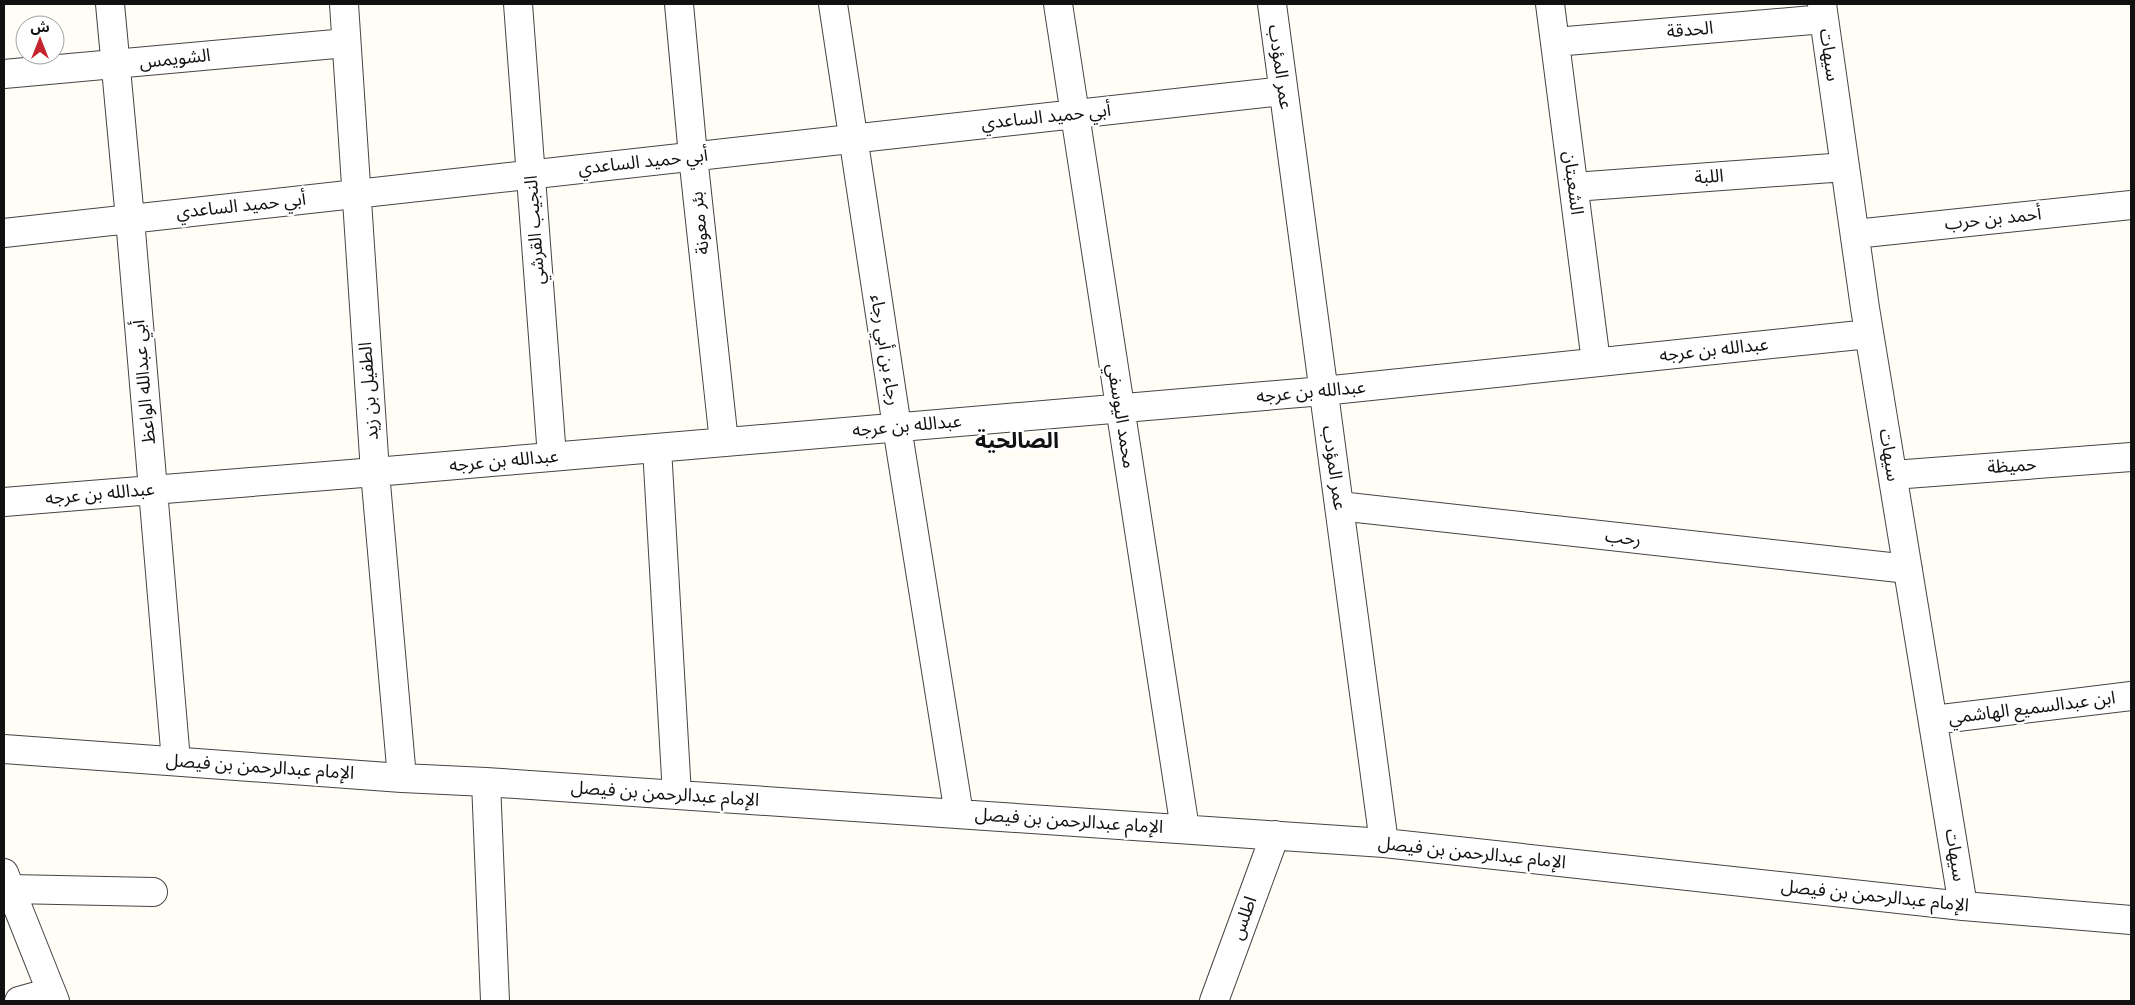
<svg xmlns="http://www.w3.org/2000/svg" width="2135" height="1005" font-family="Spectral,'Noto Sans Arabic',serif">
	<rect width="100%" height="100%" fill="#fffdf5"/>
	<g fill="none" stroke-linecap="round" stroke-linejoin="round">
		<g stroke="#444" stroke-width="30">
			<path id="minor" d="M 110,4 L 130,219 L 176,761
				M 344,4 L 375,472 L 402,778
				M 518,4 L 552,457
				M 679,4 L 693,156 L 724,442
				M 833,4 L 897,427 L 959,814
				M 1058,4 L 1185,829
				M 1272,4 L 1384,843
				M 1550,4 L 1596,362
				M 1822,4 L 1865,308 L 1963,906
				M 1555,42 L 1824,19
				M 4,74 L 346,43
				M 1574,187 L 1845,167
				M 4,233 L 1283,91
				M 1855,234 L 2131,205
				M 657,448 L 677,795
				M 1893,475 L 2131,457
				M 4,502 L 375,472 L 1323,391 L 1869,334
				M 1339,506 L 1908,569
				M 1933,720 L 2131,696
				M 4,749 L 402,778 L 486,782 L 1384,843 L 1963,906 L 2131,920
				M 486,782 L 495,1001
				M 4,873 L 55,1001
				M 11,889 L 153,892
				M 19,1001 L 51,992
				M 1214,1001 L 1275,835"/>
		</g>
		<use href="#minor" stroke="#fff" stroke-width="28"/>
	</g>
	<g text-anchor="middle" dominant-baseline="central" stroke-width="5" stroke-linejoin="round" paint-order="stroke">
		<g font-size="18" fill="#111" stroke="#fff">
			<text transform="translate(1690 30) rotate(-5)">الحدقة</text>
			<text transform="translate(1829 55) rotate(82)">سيهات</text>
			<text transform="translate(175 59) rotate(-6)">الشويمس</text>
			<text transform="translate(1280 67) rotate(82)">عمر المؤدب</text>
			<text transform="translate(1046 117) rotate(-6)">أبي حميد الساعدي</text>
			<text transform="translate(643 162) rotate(-6)">أبي حميد الساعدي</text>
			<text transform="translate(1709 177) rotate(-4)">اللبة</text>
			<text transform="translate(1573 183) rotate(83)">الشعبتان</text>
			<text transform="translate(241 206) rotate(-6)">أبي حميد الساعدي</text>
			<text transform="translate(1993 219) rotate(-6)">أحمد بن حرب</text>
			<text transform="translate(700 223) rotate(-96)">بئر معونة</text>
			<text transform="translate(535 230) rotate(-94)">النجيب القرشي</text>
			<text transform="translate(885 350) rotate(81)">رجاء بن أبي رجاء</text>
			<text transform="translate(1714 350) rotate(-6)">عبدالله بن عرجه</text>
			<text transform="translate(144 382) rotate(-95)">أبي عبدالله الواعظ</text>
			<text transform="translate(369 391) rotate(-94)">الطفيل بن زيد</text>
			<text transform="translate(1311 392) rotate(-5)">عبدالله بن عرجه</text>
			<text transform="translate(1121 416) rotate(81)">محمد اليوسفي</text>
			<text transform="translate(907 426) rotate(-5)">عبدالله بن عرجه</text>
			<text transform="translate(1889 455) rotate(81)">سيهات</text>
			<text transform="translate(504 461) rotate(-5)">عبدالله بن عرجه</text>
			<text transform="translate(2012 466) rotate(-4)">حميظة</text>
			<text transform="translate(1334 468) rotate(82)">عمر المؤدب</text>
			<text transform="translate(100 494) rotate(-5)">عبدالله بن عرجه</text>
			<text transform="translate(1623 538) rotate(6)">رحب</text>
			<text transform="translate(2032 708) rotate(-7)">ابن عبدالسميع الهاشمي</text>
			<text transform="translate(260 767) rotate(4)">الإمام عبدالرحمن بن فيصل</text>
			<text transform="translate(665 794) rotate(4)">الإمام عبدالرحمن بن فيصل</text>
			<text transform="translate(1069 821) rotate(4)">الإمام عبدالرحمن بن فيصل</text>
			<text transform="translate(1472 853) rotate(6)">الإمام عبدالرحمن بن فيصل</text>
			<text transform="translate(1955 855) rotate(81)">سيهات</text>
			<text transform="translate(1875 896) rotate(6)">الإمام عبدالرحمن بن فيصل</text>
			<text transform="translate(1244 918) rotate(-70)">اطلس</text>
		</g>
		<g font-size="22" font-weight="bold" fill="#111" stroke="#fff">
			<text x="1017" y="441">الصالحية</text>
		</g>
	</g>
	<rect width="2135" height="1005" fill="none" stroke="#111111" stroke-width="10"/>
	<g transform="translate(40 40)"><circle r="24" fill="#ffffff" stroke="#a0a0a0"/>
	<path d="M0-4L9 19L0 12L-9 19Z" fill="#c4262e"/>
	<text y="-8" font-size="14" font-weight="bold" text-anchor="middle" fill="#111111">ش</text>
	</g>
</svg>
